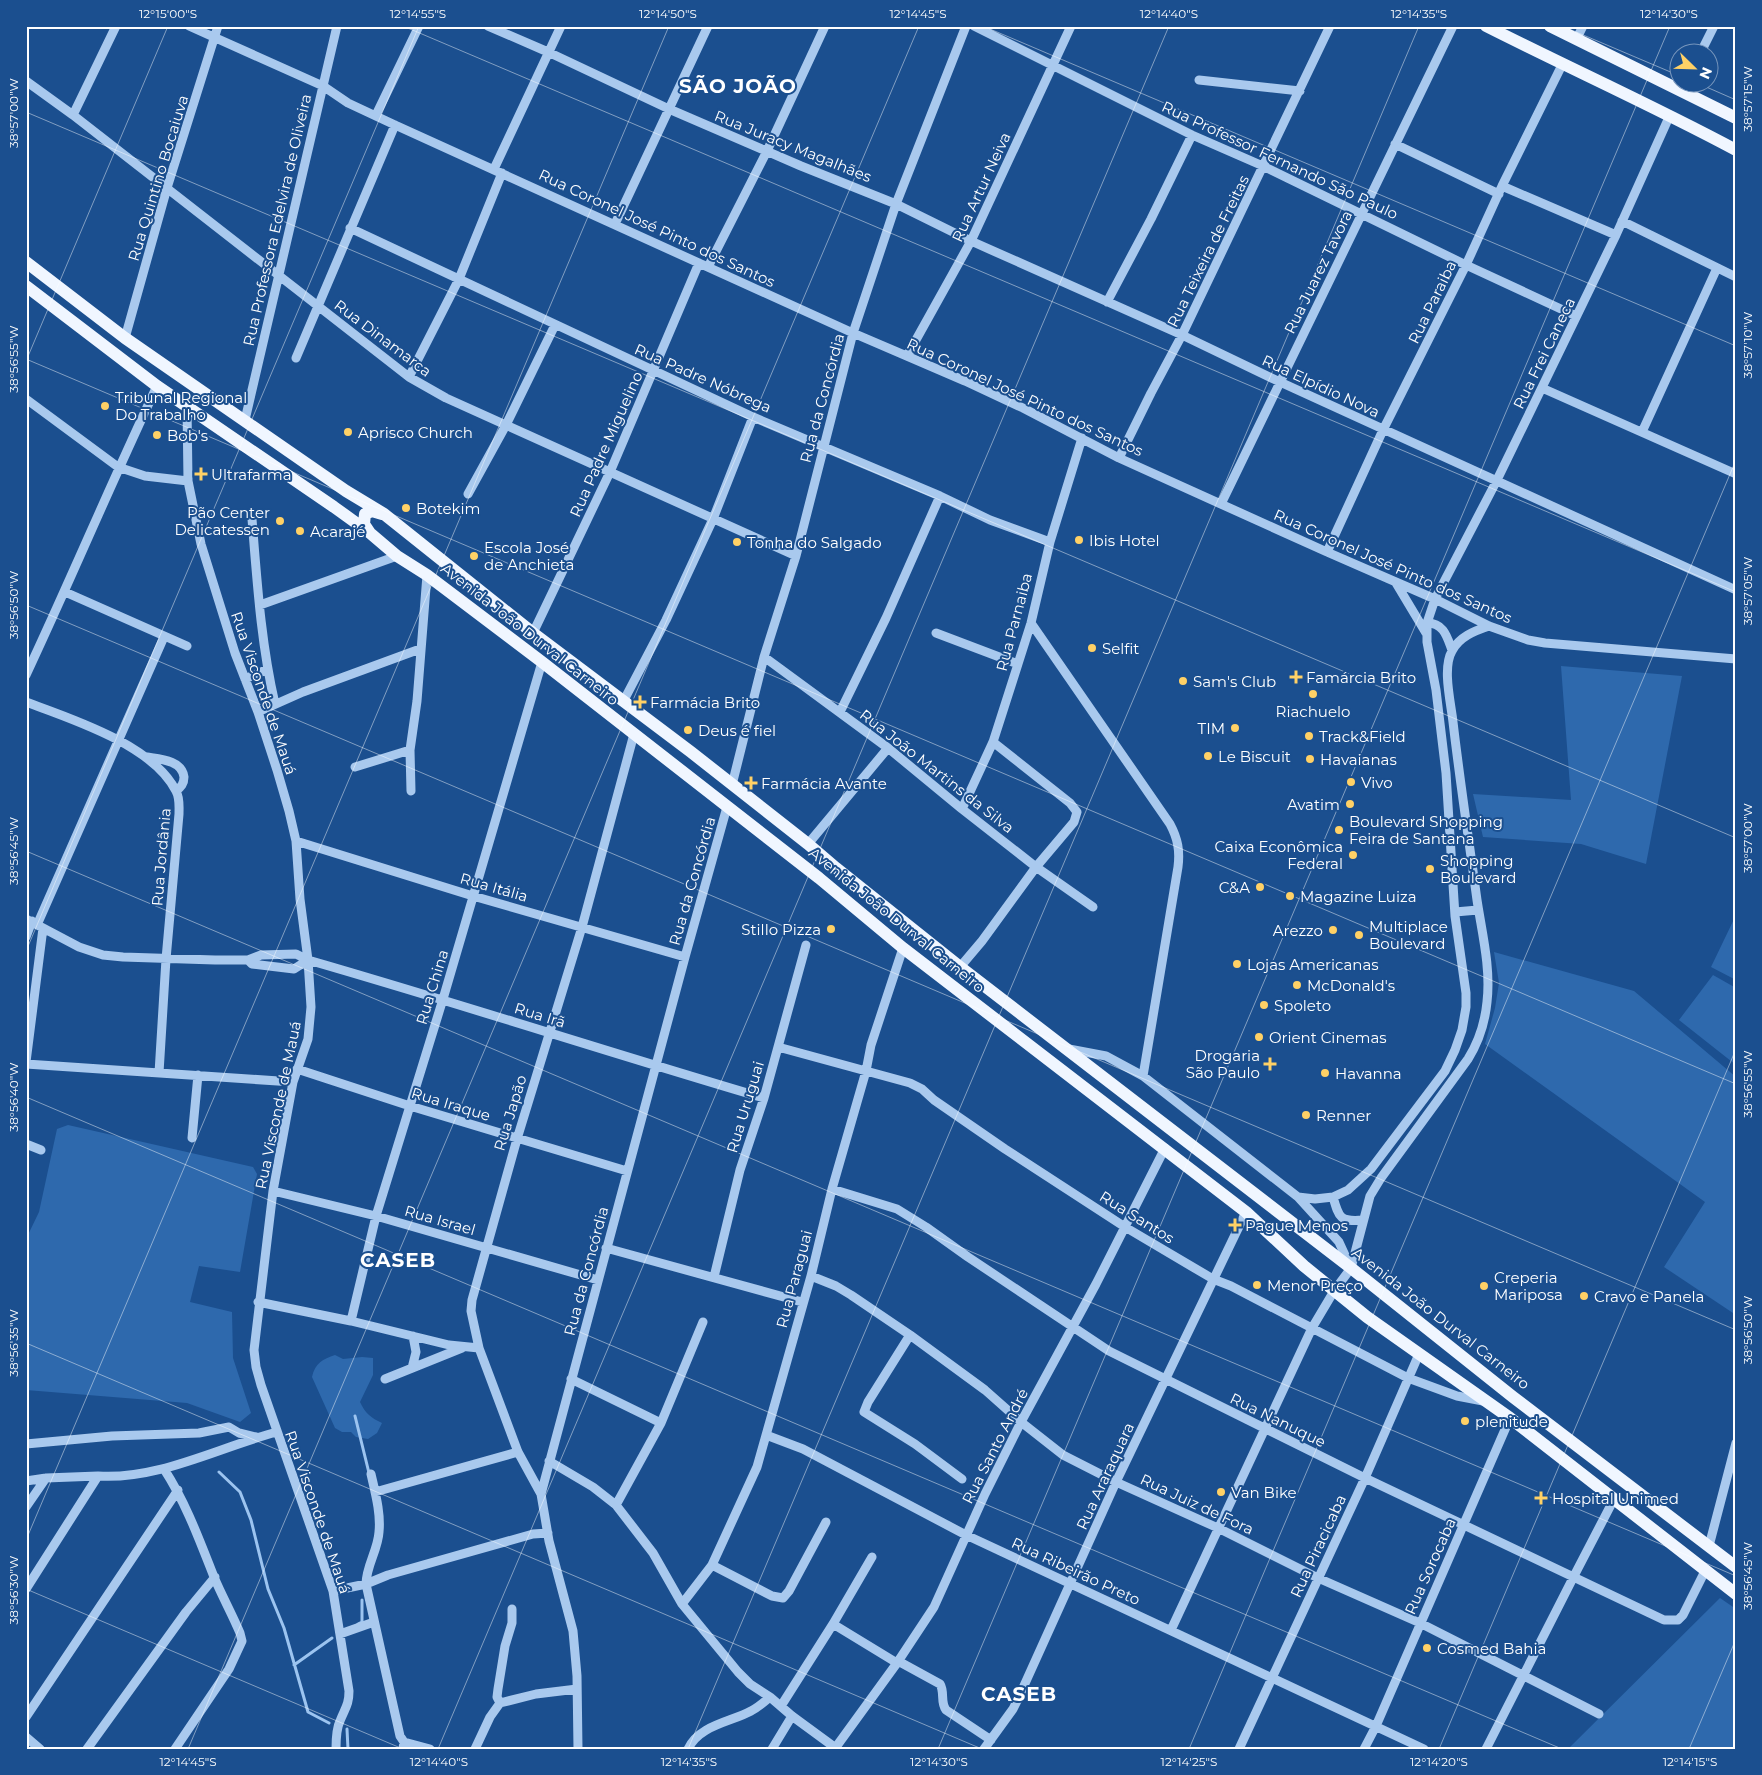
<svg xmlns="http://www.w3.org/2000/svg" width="1762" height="1775" font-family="Montserrat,sans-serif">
	<rect width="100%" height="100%" fill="#1b4f8f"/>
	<path fill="#2e69ad" d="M 1561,666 L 1682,676 L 1646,864 L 1581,844 L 1483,837 L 1473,794 L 1571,800 Z
		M 1736,915 L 1736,980 L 1711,967 Z
		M 1494,952 L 1634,991 L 1736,1077 L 1736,1315 L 1664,1267 L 1705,1202 L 1485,1044 L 1495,1008 L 1499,983 Z
		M 1713,975 L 1736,988 L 1736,1065 L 1679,1020 Z
		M 68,1125 L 253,1167 L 257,1174 L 240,1272 L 199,1266 L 190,1302 L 232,1312 L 233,1358 L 251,1413 L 240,1422 L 187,1403 L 26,1390 L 26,1239 L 39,1212 L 57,1129 Z
		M 335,1355 L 343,1359 L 362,1357 L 373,1358 L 373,1375 L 360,1402 C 365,1413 371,1418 382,1423 L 377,1433 L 368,1439 L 356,1437 L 351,1432 L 342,1432 L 335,1428 L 312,1377 C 315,1363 323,1359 335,1355 Z
		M 1720,1598 L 1736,1609 L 1736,1749 L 1568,1749 Z"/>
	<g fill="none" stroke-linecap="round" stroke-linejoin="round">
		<path stroke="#9cc4f0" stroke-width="3" d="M 355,1416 L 369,1473
			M 219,1472 L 240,1492 L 251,1520 L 268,1589 L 284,1628 L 308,1712 L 329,1723
			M 358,1624 L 362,1622 L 362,1600
			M 294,1665 L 332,1638
			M 347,1729 L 348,1749"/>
		<path stroke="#a9c9ee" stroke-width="9" d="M 189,26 L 323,86 L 348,103 L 395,125 L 853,333 L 965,381 L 1023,408 L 1119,458 L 1327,552 L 1435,599 L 1489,626 L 1528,640 L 1545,643 L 1736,659
			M 488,26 L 548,52 L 669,109 L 801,166 L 896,204 L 971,241 L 1182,335 L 1280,382 L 1736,590
			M 974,26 L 1192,135 L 1263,166 L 1466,265 L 1576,316
			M 1576,40 L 1583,26
			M 1701,52 L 1714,26
			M 1199,80 L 1300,91
			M 26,81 L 73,115 L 409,377 L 446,398 L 796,556
			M 73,115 L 116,26
			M 376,115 L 419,26
			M 1395,144 L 1499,194
			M 494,169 L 561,26
			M 1502,186 L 1616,235
			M 1622,221 L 1736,277
			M 615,224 L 708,26
			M 350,228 L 753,417 L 940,496 L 990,520 L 1050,542
			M 708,267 L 767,151 L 825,26
			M 1107,302 L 1151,219 L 1192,135
			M 125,338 L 167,188 L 218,26
			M 907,356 L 971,241 L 1071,26
			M 296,358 L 395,125
			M 409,377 L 459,279 L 502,173
			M 1542,388 L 1736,474
			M 26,399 L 118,467 L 145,476 L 188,481
			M 187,406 L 188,481 L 201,544 L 235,653 L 258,712 L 277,770 L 289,811 L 296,841 L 300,899 L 308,960 L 311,1007 L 308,1039 L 293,1082 L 273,1191 L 254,1350 L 256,1367 L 261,1385 L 333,1591 L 349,1691 C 349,1705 345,1708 340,1721 C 336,1729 336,1740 336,1749
			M 245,420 L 337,26
			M 1642,432 L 1717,268
			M 1119,458 L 1151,393 L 1182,335 L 1330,26
			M 468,494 L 506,425 L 555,325
			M 1221,504 L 1453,26
			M 252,519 C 257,581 261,644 275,704
			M 1327,552 L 1383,430 L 1466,265 L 1502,186 L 1562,65
			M 1396,583 L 1426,633
			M 65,592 L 187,646
			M 260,605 L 397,556
			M 1031,623 L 1170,824 C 1178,839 1180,851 1178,867 L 1143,1076
			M 1427,623 C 1444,623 1447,637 1452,650
			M 533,633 L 610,472 L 699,263
			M 936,633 L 1018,664
			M 764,657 L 888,748 L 962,809 L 1036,867 L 1093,907
			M 26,675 C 71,579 112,481 157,386
			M 245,679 L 268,669
			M 26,702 C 72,719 153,745 176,791 C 180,798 179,806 179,814 L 166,959 L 159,1073
			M 623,702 L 666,620 L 713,519 L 753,417
			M 258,712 L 303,692 L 420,649
			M 840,712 L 886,618 L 940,496
			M 147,757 C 159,759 182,760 184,777 C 184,784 181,787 176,791
			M 355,767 L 410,750
			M 732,785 L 764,657 L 796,556 L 853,333 L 896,204 L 966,26
			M 411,791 L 410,750 L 417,701 L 427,575
			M 962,809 L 993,742 L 1018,664 L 1031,623 L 1050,542 L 1082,438
			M 296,841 L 473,896 L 685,957
			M 808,844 L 888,748
			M 1455,912 L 1478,910
			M 26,919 L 79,947 L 103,955 L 123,957 L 215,960 L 248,960 L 261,955 L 296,954 L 308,960 C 461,1004 611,1053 764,1098
			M 37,925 L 164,637
			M 26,937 L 32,921
			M 248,960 L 252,964 L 294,969 L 308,960
			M 960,967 L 982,941 L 1036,867 L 1074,822 L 1077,812 L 1070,803 L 993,742
			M 778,1047 L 910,1083 L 922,1089 L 934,1100 L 1005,1149 L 1125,1227 L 1213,1279 L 1231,1286 L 1408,1378 L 1457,1396 L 1483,1401
			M 1069,1049 L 1106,1056 L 1143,1076 L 1298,1197 L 1339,1242 L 1350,1266
			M 26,1062 L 43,928
			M 26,1064 L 293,1082
			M 297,1069 L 410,1106 L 627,1171
			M 192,1138 L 198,1075
			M 26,1144 L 41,1150
			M 832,1189 L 897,1209 L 926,1227 L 968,1257 L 1109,1351 L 1365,1478 L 1664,1620 L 1678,1620 L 1683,1615 L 1705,1571
			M 273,1191 L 376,1216 L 598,1280
			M 1298,1197 L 1315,1199 L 1333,1197 L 1348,1190 L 1371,1169 L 1445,1071 L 1455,1050 L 1462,1030 L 1466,1007 L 1466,993 L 1455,916 L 1446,773 L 1436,690 L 1427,642 L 1427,623 L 1435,599 L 1496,482 L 1616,235 L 1670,115
			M 1333,1197 C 1339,1218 1340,1222 1363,1220
			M 606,1248 L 802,1302
			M 811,1276 L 836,1286 L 851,1295 L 910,1335 L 985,1390 L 1021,1422 L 1063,1455 L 1116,1482 L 1218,1528 L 1318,1578 L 1420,1623 L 1599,1714
			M 714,1277 L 740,1170 L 764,1098 L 806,945
			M 258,1302 L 351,1321 L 449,1345 L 479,1348
			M 351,1321 L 376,1216 L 443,999 L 542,662
			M 910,1335 L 868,1402 L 864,1412 L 915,1444 L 962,1479
			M 412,1368 L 416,1352 L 413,1336
			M 385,1379 L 462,1348
			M 571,1379 L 661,1423
			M 766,1435 L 803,1449 L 966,1535 L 1424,1749
			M 26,1444 L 112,1436 L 199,1433 L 229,1427 L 239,1433 L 256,1437
			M 549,1461 L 593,1487 L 616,1505 L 653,1553 L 682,1604 L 738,1672 L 750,1684 L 770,1697 L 792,1716 L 837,1749
			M 164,1469 C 186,1503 199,1539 214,1577 C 222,1596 232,1614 240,1633 L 242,1641 L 229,1669 L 175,1749
			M 371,1474 C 375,1492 381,1513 379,1532 C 378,1550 366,1566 366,1584 L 400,1736 L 404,1742 L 403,1749
			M 26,1481 L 46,1478 L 98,1476
			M 375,1492 L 518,1452
			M 541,1494 L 518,1452 L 479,1348 L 471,1311 L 472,1300 L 517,1139 L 582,927 L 634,734
			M 616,1505 L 661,1423 L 703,1322
			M 26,1507 L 46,1478
			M 1709,1546 L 1736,1443
			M 712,1565 L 772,1596 L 783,1598 L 789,1591 L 826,1522
			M 26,1589 L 98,1476 C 159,1480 219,1447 277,1432
			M 333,1591 L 366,1584 L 388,1575 L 533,1534 L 548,1533
			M 682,1604 L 712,1565 L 757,1467 L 811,1276 L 832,1189 L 866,1071 L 871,1045 L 903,948
			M 833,1624 L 897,1663
			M 1171,1630 L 1312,1328 L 1334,1291 L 1351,1268 L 1370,1196 L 1381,1178 L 1468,1059 C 1478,1043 1485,1022 1487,1002 C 1491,968 1482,933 1477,900 C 1469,841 1460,782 1453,722 C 1451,703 1442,668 1452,651 C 1459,637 1474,631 1489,626
			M 340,1634 L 374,1622
			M 898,1661 L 940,1684 C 945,1692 940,1702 946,1710 L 991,1740
			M 500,1703 L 497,1697 L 498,1689 L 505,1646 L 512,1623 L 512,1609
			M 781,1706 L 833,1624 L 872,1557
			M 26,1717 L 178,1490
			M 26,1737 L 40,1749
			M 404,1742 L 430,1749
			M 836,1747 L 897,1663 L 934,1607 L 985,1494 L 1021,1422 L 1096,1284 L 1165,1148
			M 87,1749 L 186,1612 L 215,1577
			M 475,1749 L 490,1717 L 500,1703 L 536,1694 L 577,1689
			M 578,1749 L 577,1676 L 573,1631 L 549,1541 L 541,1494 L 685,957 L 727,807
			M 688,1749 C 699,1725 731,1722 751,1711 C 759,1707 764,1702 770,1697
			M 772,1749 L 792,1716
			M 984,1749 L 1013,1709 L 1018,1699 L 1116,1482 L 1246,1212
			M 1239,1749 L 1365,1478 L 1419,1354
			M 1364,1749 L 1376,1726 L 1510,1418
			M 1486,1749 L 1574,1576 L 1614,1499"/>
		<path stroke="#f0f6ff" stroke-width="12" d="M 1486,26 C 1569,68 1654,106 1736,150
			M 1550,26 L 1736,118
			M 26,262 L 125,338 L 346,491 L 384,514 L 533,633 L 691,752 L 808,844 L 836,868 L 960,967 L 1351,1268 L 1513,1397 L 1736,1567
			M 26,286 L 157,386 L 334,507 L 370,533 L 397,556 L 427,575 L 542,662 L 819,878 L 903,948 L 1246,1212 L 1304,1266 L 1367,1317 L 1510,1418 L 1736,1594
			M 370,533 L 364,524 L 365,514 L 372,511 L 382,514"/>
	</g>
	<path fill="none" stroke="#fff" stroke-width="1" stroke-opacity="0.45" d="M 403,26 L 1736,592M 983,26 L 1736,346M 1562,26 L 1680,76M 1695,82 L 1736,100M 26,112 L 1736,838M 26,359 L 1736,1084M 26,361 L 168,26M 26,605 L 1736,1330M 26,851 L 1736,1576M 26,951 L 419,26M 26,1097 L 1562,1749M 26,1343 L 982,1749M 26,1540 L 669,26M 26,1589 L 403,1749M 188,1749 L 919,26M 438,1749 L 1169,26M 688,1749 L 1419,26M 938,1749 L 1670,26M 1189,1749 L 1736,460M 1439,1749 L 1736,1049M 1689,1749 L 1736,1639"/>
	<g fill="#ffd166" stroke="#1b4f8f" stroke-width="2">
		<circle cx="105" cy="406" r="5"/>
		<circle cx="348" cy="432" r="5"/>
		<circle cx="157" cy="435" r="5"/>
		<path d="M198.5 466.5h5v5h5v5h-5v5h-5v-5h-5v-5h5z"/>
		<circle cx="406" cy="508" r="5"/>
		<circle cx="280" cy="521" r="5"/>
		<circle cx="300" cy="531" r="5"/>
		<circle cx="1079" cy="540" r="5"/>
		<circle cx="737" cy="542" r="5"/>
		<circle cx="474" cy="556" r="5"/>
		<circle cx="1092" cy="648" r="5"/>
		<path d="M1293.5 669.5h5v5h5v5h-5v5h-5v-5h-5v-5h5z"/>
		<circle cx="1183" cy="681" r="5"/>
		<circle cx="1313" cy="694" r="5"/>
		<path d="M637.5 694.5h5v5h5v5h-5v5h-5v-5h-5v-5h5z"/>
		<circle cx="1235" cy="728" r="5"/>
		<circle cx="688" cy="730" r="5"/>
		<circle cx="1309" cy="736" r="5"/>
		<circle cx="1208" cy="756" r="5"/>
		<circle cx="1310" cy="759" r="5"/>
		<circle cx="1351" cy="782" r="5"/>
		<path d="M748.5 775.5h5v5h5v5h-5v5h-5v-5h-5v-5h5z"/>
		<circle cx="1350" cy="804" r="5"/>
		<circle cx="1339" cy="830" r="5"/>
		<circle cx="1353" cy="855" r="5"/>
		<circle cx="1430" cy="869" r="5"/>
		<circle cx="1260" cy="887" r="5"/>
		<circle cx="1290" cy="896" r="5"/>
		<circle cx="831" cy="929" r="5"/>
		<circle cx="1333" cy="930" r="5"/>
		<circle cx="1359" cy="935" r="5"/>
		<circle cx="1237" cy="964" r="5"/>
		<circle cx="1297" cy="985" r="5"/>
		<circle cx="1264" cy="1005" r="5"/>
		<circle cx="1259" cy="1037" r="5"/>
		<path d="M1267.5 1056.5h5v5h5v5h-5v5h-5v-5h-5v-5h5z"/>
		<circle cx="1325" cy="1073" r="5"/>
		<circle cx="1306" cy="1115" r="5"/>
		<path d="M1232.5 1217.5h5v5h5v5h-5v5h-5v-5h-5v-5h5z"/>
		<circle cx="1257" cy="1285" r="5"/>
		<circle cx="1484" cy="1286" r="5"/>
		<circle cx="1584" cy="1296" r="5"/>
		<circle cx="1465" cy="1421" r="5"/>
		<circle cx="1221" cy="1492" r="5"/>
		<path d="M1538.5 1490.5h5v5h5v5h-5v5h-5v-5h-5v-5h5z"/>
		<circle cx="1427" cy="1648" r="5"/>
	</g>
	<g text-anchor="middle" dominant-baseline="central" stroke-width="4" stroke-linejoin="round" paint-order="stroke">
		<g font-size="15" fill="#fff" stroke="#1b4f8f">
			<text transform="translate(793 146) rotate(22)">Rua Juracy Magalhães</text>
			<text transform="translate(1280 160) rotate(25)">Rua Professor Fernando São Paulo</text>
			<text transform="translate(158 178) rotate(-73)">Rua Quintino Bocaiuva</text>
			<text transform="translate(981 187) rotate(-65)">Rua Artur Neiva</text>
			<text transform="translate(277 220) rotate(-77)">Rua Professora Edelvira de Oliveira</text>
			<text transform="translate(657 228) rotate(25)">Rua Coronel José Pinto dos Santos</text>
			<text transform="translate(1208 251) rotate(-64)">Rua Teixeira de Freitas</text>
			<text transform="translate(1318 272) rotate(-64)">Rua Juarez Tavora</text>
			<text transform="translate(1432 302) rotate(-64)">Rua Paraiba</text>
			<text transform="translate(383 338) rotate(37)">Rua Dinamarca</text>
			<text transform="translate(1544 353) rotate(-64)">Rua Frei Caneca</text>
			<text transform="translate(703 378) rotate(24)">Rua Padre Nóbrega</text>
			<text transform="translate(1321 386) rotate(25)">Rua Elpídio Nova</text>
			<text transform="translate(1025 397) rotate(25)">Rua Coronel José Pinto dos Santos</text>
			<text transform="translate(822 398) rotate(-75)">Rua da Concórdia</text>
			<text transform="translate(606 444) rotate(-66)">Rua Padre Miguelino</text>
			<text transform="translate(1393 566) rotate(24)">Rua Coronel José Pinto dos Santos</text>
			<text transform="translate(1014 622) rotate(-75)">Rua Parnaiba</text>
			<text transform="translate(530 634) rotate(38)">Avenida João Durval Carneiro</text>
			<text transform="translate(264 693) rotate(71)">Rua Visconde de Mauá</text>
			<text transform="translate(937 771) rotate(38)">Rua João Martins da Silva</text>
			<text transform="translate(161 857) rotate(-85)">Rua Jordânia</text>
			<text transform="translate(692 881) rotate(-74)">Rua da Concórdia</text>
			<text transform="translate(494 887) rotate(16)">Rua Itália</text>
			<text transform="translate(897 920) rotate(39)">Avenida João Durval Carneiro</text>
			<text transform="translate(432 987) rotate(-73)">Rua China</text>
			<text transform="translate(540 1015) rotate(17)">Rua Irã</text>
			<text transform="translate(451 1104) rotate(17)">Rua Iraque</text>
			<text transform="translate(278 1105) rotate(-78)">Rua Visconde de Mauá</text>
			<text transform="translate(745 1107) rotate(-73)">Rua Uruguai</text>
			<text transform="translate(510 1113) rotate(-73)">Rua Japão</text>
			<text transform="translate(1137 1217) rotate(32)">Rua Santos</text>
			<text transform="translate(440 1220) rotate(16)">Rua Israel</text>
			<text transform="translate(586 1271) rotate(-75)">Rua da Concórdia</text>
			<text transform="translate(794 1279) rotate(-75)">Rua Paraguai</text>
			<text transform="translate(1441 1318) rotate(38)">Avenida João Durval Carneiro</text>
			<text transform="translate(1278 1420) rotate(26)">Rua Nanuque</text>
			<text transform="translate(995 1446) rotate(-63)">Rua Santo André</text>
			<text transform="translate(1105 1476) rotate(-65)">Rua Araraquara</text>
			<text transform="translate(1197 1504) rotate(25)">Rua Juiz de Fora</text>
			<text transform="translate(318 1512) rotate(71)">Rua Visconde de Mauá</text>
			<text transform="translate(1318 1546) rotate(-65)">Rua Piracicaba</text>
			<text transform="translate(1430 1566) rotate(-66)">Rua Sorocaba</text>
			<text transform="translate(1076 1571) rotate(25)">Rua Ribeirão Preto</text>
		</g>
		<g font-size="15" fill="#fff" stroke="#1b4f8f" text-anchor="start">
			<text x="115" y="397">Tribunal Regional<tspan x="115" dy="17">Do Trabalho</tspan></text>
			<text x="358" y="432">Aprisco Church</text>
			<text x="167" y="435">Bob's</text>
			<text x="211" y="474">Ultrafarma</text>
			<text x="416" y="508">Botekim</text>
			<text x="270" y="512" text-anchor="end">Pão Center<tspan x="270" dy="17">Delicatessen</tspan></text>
			<text x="310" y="531">Acarajé</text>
			<text x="1089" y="540">Ibis Hotel</text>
			<text x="747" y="542">Tonha do Salgado</text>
			<text x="484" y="547">Escola José<tspan x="484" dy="17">de Anchieta</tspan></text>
			<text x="1102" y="648">Selfit</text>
			<text x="1306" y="677">Famárcia Brito</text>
			<text x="1193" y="681">Sam's Club</text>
			<text x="650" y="702">Farmácia Brito</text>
			<text x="1313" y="711" text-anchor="middle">Riachuelo</text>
			<text x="1225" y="728" text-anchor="end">TIM</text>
			<text x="698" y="730">Deus é fiel</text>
			<text x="1319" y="736">Track&amp;Field</text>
			<text x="1218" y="756">Le Biscuit</text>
			<text x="1320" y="759">Havaianas</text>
			<text x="1361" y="782">Vivo</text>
			<text x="761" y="783">Farmácia Avante</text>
			<text x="1340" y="804" text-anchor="end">Avatim</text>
			<text x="1349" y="821">Boulevard Shopping<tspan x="1349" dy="17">Feira de Santana</tspan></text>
			<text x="1343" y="846" text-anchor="end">Caixa Econômica<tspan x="1343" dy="17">Federal</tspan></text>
			<text x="1440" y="860">Shopping<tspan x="1440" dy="17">Boulevard</tspan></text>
			<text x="1250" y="887" text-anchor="end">C&amp;A</text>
			<text x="1300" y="896">Magazine Luiza</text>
			<text x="1369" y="926">Multiplace<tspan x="1369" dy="17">Boulevard</tspan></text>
			<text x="821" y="929" text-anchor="end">Stillo Pizza</text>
			<text x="1323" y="930" text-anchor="end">Arezzo</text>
			<text x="1247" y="964">Lojas Americanas</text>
			<text x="1307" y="985">McDonald's</text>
			<text x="1274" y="1005">Spoleto</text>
			<text x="1269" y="1037">Orient Cinemas</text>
			<text x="1260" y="1055" text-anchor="end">Drogaria<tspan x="1260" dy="17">São Paulo</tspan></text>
			<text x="1335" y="1073">Havanna</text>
			<text x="1316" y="1115">Renner</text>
			<text x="1245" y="1225">Pague Menos</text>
			<text x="1494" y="1277">Creperia<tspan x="1494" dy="17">Mariposa</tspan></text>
			<text x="1267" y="1285">Menor Preço</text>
			<text x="1594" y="1296">Cravo e Panela</text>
			<text x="1475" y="1421">plenitude</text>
			<text x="1231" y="1492">Van Bike</text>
			<text x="1552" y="1498">Hospital Unimed</text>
			<text x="1437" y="1648">Cosmed Bahia</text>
		</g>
		<g font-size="20" font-weight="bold" letter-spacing="1" fill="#fff" stroke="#1b4f8f">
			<text x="738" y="86">SÃO JOÃO</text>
			<text x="398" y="1260">CASEB</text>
			<text x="1019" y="1694">CASEB</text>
		</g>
	</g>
	<rect width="1762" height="1775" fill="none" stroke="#1b4f8f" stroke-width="55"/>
	<g transform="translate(1694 68) rotate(113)"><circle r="24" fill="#1b4f8f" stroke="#7695bc"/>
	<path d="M0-4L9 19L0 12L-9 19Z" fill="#ffd166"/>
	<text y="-8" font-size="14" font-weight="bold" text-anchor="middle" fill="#ffffff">N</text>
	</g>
	<rect x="28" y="28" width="1706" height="1720" fill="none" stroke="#fff" stroke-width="2"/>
	<g font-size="12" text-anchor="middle" fill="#fff">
		<text x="168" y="18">12°15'00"S</text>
		<text x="418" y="18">12°14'55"S</text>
		<text x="668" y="18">12°14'50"S</text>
		<text x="918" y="18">12°14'45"S</text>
		<text x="1169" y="18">12°14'40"S</text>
		<text x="1419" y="18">12°14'35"S</text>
		<text x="1669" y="18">12°14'30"S</text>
		<text transform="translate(1748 99) rotate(-90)" y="4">38°57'15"W</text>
		<text transform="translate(14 113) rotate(-90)" y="4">38°57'00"W</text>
		<text transform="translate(1748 345) rotate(-90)" y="4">38°57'10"W</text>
		<text transform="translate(14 359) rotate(-90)" y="4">38°56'55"W</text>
		<text transform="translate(1748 591) rotate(-90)" y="4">38°57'05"W</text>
		<text transform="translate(14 605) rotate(-90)" y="4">38°56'50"W</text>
		<text transform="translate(1748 838) rotate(-90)" y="4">38°57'00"W</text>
		<text transform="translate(14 851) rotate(-90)" y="4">38°56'45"W</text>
		<text transform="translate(1748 1084) rotate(-90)" y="4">38°56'55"W</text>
		<text transform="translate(14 1097) rotate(-90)" y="4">38°56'40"W</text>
		<text transform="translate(1748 1330) rotate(-90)" y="4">38°56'50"W</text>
		<text transform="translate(14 1343) rotate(-90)" y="4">38°56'35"W</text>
		<text transform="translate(1748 1576) rotate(-90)" y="4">38°56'45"W</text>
		<text transform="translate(14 1590) rotate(-90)" y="4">38°56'30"W</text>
		<text x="188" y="1766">12°14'45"S</text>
		<text x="439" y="1766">12°14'40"S</text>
		<text x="689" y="1766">12°14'35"S</text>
		<text x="939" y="1766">12°14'30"S</text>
		<text x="1189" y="1766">12°14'25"S</text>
		<text x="1439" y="1766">12°14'20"S</text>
		<text x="1690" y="1766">12°14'15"S</text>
	</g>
</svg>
